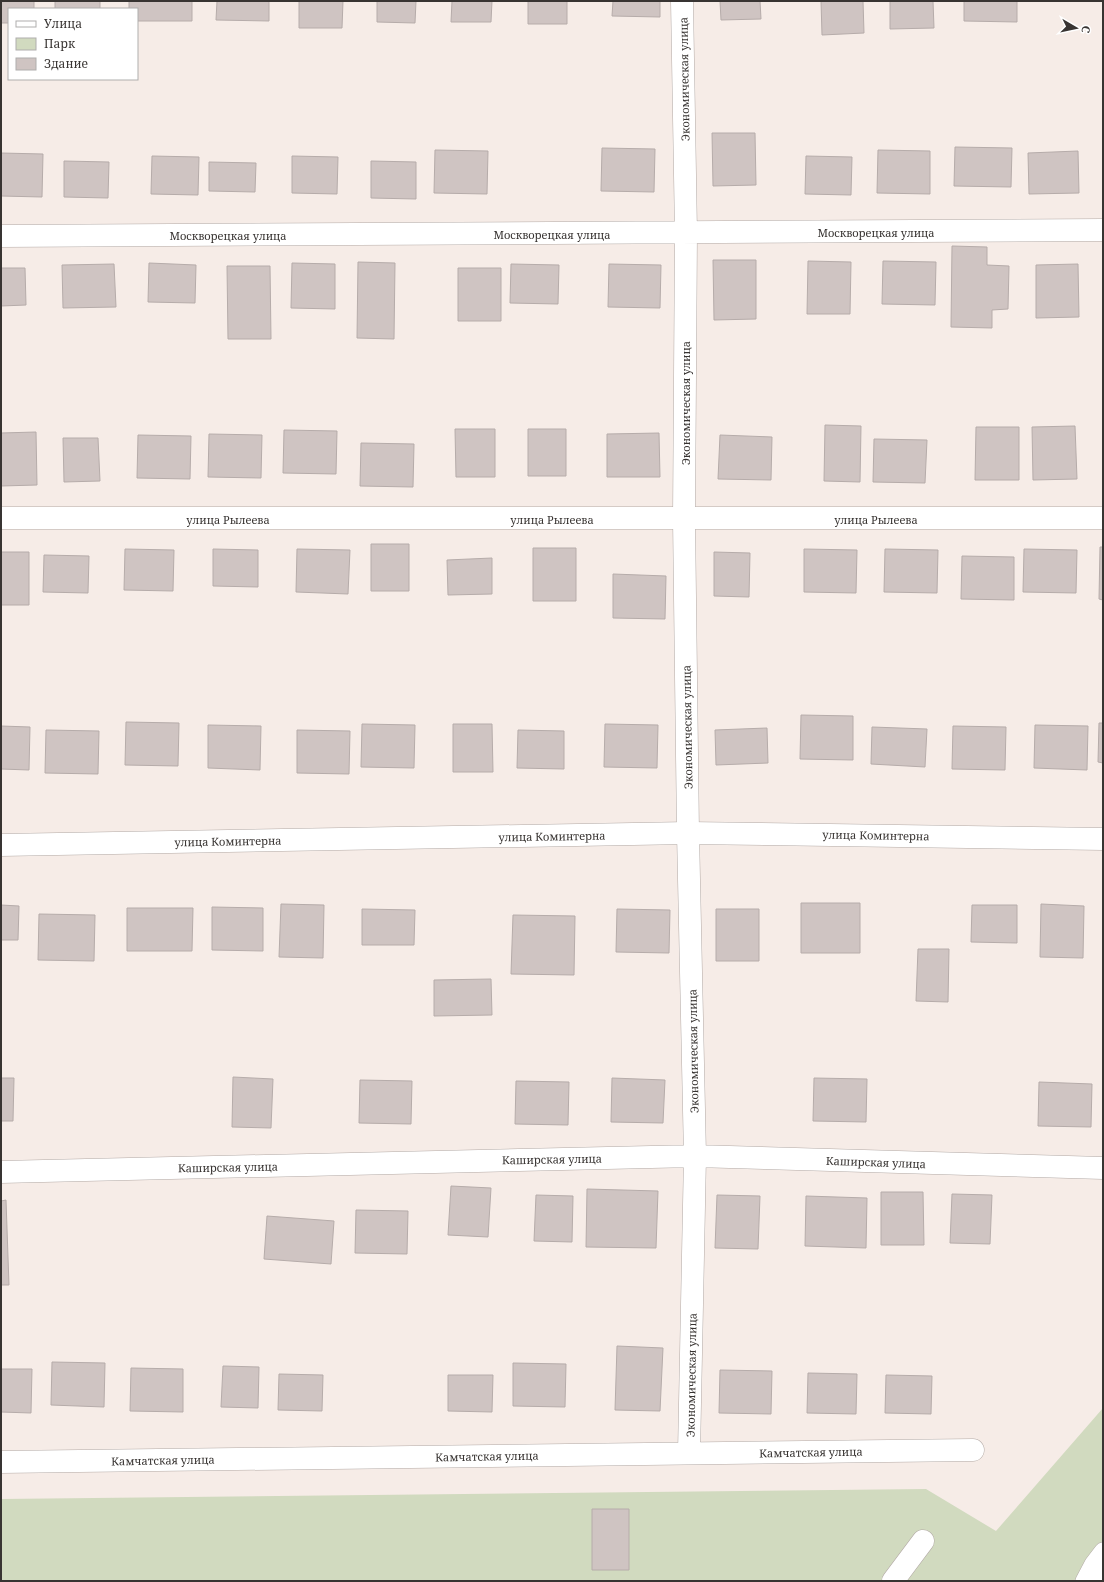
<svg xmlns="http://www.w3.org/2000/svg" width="1104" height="1582" font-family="'Noto Serif',serif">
	<rect width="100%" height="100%" fill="#f6ece7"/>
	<path fill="#d1dabf" d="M 1103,1408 L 1103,1581 L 1,1581 L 1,1499 L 926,1489 L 996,1531 Z"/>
	<path fill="#cfc4c2" stroke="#b6acaa" d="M 1,1 L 34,1 L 34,9 L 9,9 L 9,23 L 1,23 Z
		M 55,1 L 100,1 L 100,9 L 55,9 Z
		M 129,1 L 192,1 L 192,21 L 137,21 L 137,9 L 129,9 Z
		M 217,1 L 269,1 L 269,21 L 216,20 Z
		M 299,1 L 343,1 L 342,28 L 299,28 Z
		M 377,1 L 416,1 L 415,23 L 377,22 Z
		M 452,1 L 492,1 L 491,22 L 451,22 Z
		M 528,1 L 567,1 L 567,24 L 528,24 Z
		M 613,1 L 660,1 L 660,17 L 612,16 Z
		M 720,1 L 760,1 L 761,19 L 721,20 Z
		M 821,1 L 863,1 L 864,33 L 822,35 Z
		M 890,1 L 933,1 L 934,28 L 890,29 Z
		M 964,1 L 1017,1 L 1017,22 L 964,21 Z
		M 712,133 L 755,133 L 756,185 L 713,186 Z
		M 955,147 L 1012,148 L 1011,187 L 954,186 Z
		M 602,148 L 655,149 L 654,192 L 601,191 Z
		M 435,150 L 488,151 L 487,194 L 434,193 Z
		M 878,150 L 930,151 L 930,194 L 877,193 Z
		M 1078,151 L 1079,193 L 1029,194 L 1028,153 Z
		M 1,153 L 43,154 L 42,197 L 1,196 Z
		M 152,156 L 199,157 L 198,195 L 151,194 Z
		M 292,156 L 338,157 L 337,194 L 292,193 Z
		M 806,156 L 852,157 L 851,195 L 805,194 Z
		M 64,161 L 109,162 L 108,198 L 64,197 Z
		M 371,161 L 416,162 L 416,199 L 371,198 Z
		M 209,162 L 256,163 L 255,192 L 209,191 Z
		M 952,246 L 987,247 L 987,265 L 1009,266 L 1008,309 L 992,310 L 992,328 L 951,327 Z
		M 713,260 L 756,260 L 756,319 L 714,320 Z
		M 808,261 L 851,262 L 850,314 L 807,314 Z
		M 883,261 L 936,262 L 935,305 L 882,304 Z
		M 358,262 L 395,263 L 394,339 L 357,338 Z
		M 149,263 L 196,265 L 195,303 L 148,302 Z
		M 292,263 L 335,264 L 335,309 L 291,308 Z
		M 114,264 L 116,307 L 63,308 L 62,265 Z
		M 511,264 L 559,265 L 558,304 L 510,303 Z
		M 609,264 L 661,265 L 660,308 L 608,307 Z
		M 1078,264 L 1079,317 L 1036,318 L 1036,265 Z
		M 227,266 L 270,266 L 271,339 L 228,339 Z
		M 1,268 L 25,268 L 26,305 L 1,306 Z
		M 458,268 L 501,268 L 501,321 L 458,321 Z
		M 825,425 L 861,426 L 860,482 L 824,481 Z
		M 1075,426 L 1077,479 L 1033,480 L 1032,427 Z
		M 976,427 L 1019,427 L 1019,480 L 975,480 Z
		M 455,429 L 495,429 L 495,477 L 456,477 Z
		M 528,429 L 566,429 L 566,476 L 528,476 Z
		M 284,430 L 337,431 L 336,474 L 283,473 Z
		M 36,432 L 37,485 L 1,486 L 1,433 Z
		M 659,433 L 660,477 L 607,477 L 607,434 Z
		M 209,434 L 262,435 L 261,478 L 208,477 Z
		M 138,435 L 191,436 L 190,479 L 137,478 Z
		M 720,435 L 772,437 L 771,480 L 718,479 Z
		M 63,438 L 98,438 L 100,481 L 64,482 Z
		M 874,439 L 927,440 L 925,483 L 873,482 Z
		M 361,443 L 414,444 L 413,487 L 360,486 Z
		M 371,544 L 409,544 L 409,591 L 371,591 Z
		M 1100,547 L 1103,547 L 1103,600 L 1099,599 Z
		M 533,548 L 576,548 L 576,601 L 533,601 Z
		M 125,549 L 174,550 L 173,591 L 124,590 Z
		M 213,549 L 258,550 L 258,587 L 213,586 Z
		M 297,549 L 350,550 L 348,594 L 296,592 Z
		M 804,549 L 857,550 L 856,593 L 804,592 Z
		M 885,549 L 938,550 L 937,593 L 884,592 Z
		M 1024,549 L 1077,550 L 1076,593 L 1023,592 Z
		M 1,552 L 29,552 L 29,605 L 1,605 Z
		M 714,552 L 750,553 L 749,597 L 714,596 Z
		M 44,555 L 89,556 L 88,593 L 43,592 Z
		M 962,556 L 1014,557 L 1014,600 L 961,599 Z
		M 492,558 L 492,594 L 448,595 L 447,560 Z
		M 613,574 L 666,576 L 665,619 L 613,618 Z
		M 801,715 L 853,716 L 853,760 L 800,759 Z
		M 126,722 L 179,723 L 178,766 L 125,765 Z
		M 1099,723 L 1103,723 L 1103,763 L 1098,762 Z
		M 362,724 L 415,725 L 414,768 L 361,767 Z
		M 453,724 L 492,724 L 493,772 L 453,772 Z
		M 605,724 L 658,725 L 657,768 L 604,767 Z
		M 208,725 L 261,726 L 260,770 L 208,768 Z
		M 1035,725 L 1088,726 L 1087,770 L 1034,768 Z
		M 1,726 L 30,727 L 29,770 L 1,769 Z
		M 953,726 L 1006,727 L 1005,770 L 952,769 Z
		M 872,727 L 927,729 L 925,767 L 871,764 Z
		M 767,728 L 768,763 L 716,765 L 715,730 Z
		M 46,730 L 99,731 L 98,774 L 45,773 Z
		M 297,730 L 350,731 L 349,774 L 297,773 Z
		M 518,730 L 564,731 L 564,769 L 517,768 Z
		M 801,903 L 860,903 L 860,953 L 801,953 Z
		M 281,904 L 324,905 L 323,958 L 279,957 Z
		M 1041,904 L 1084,906 L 1083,958 L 1040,957 Z
		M 1,905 L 19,906 L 18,940 L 1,940 Z
		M 972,905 L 1017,905 L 1017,943 L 971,942 Z
		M 212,907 L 263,908 L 263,951 L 212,950 Z
		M 127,908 L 193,908 L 192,951 L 127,951 Z
		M 362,909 L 415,910 L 414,945 L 362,945 Z
		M 617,909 L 670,910 L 669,953 L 616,952 Z
		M 716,909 L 759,909 L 759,961 L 716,961 Z
		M 39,914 L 95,915 L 94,961 L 38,960 Z
		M 513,915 L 575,916 L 574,975 L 511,974 Z
		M 918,949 L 949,949 L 948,1002 L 916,1001 Z
		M 491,979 L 492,1015 L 434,1016 L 434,980 Z
		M 233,1077 L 273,1079 L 271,1128 L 232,1127 Z
		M 1,1078 L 14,1078 L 13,1121 L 1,1121 Z
		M 612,1078 L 665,1080 L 663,1123 L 611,1122 Z
		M 814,1078 L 867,1079 L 866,1122 L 813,1121 Z
		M 360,1080 L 412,1081 L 411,1124 L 359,1123 Z
		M 516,1081 L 569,1082 L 568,1125 L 515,1124 Z
		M 1039,1082 L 1092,1084 L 1091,1127 L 1038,1126 Z
		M 451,1186 L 491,1188 L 488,1237 L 448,1235 Z
		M 587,1189 L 658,1191 L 656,1248 L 586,1247 Z
		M 881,1192 L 923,1192 L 924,1245 L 881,1245 Z
		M 952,1194 L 992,1195 L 990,1244 L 950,1243 Z
		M 536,1195 L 573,1196 L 572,1242 L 534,1241 Z
		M 717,1195 L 760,1196 L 758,1249 L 715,1248 Z
		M 806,1196 L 867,1198 L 866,1248 L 805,1246 Z
		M 6,1200 L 9,1285 L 1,1285 L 1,1201 Z
		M 356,1210 L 408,1211 L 407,1254 L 355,1253 Z
		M 267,1216 L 334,1221 L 331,1264 L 264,1259 Z
		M 617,1346 L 663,1348 L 660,1411 L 615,1410 Z
		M 52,1362 L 105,1363 L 104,1407 L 51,1405 Z
		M 513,1363 L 566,1364 L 565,1407 L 513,1406 Z
		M 223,1366 L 259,1367 L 258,1408 L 221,1407 Z
		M 131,1368 L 183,1369 L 183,1412 L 130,1411 Z
		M 1,1369 L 32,1369 L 31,1413 L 1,1412 Z
		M 720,1370 L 772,1371 L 771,1414 L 719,1413 Z
		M 808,1373 L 857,1374 L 856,1414 L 807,1413 Z
		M 279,1374 L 323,1375 L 322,1411 L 278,1410 Z
		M 448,1375 L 493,1375 L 492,1412 L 448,1411 Z
		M 886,1375 L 932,1376 L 931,1414 L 885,1413 Z
		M 592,1509 L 629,1509 L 629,1570 L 592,1570 Z"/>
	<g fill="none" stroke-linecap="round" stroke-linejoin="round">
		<g stroke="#b3aaa6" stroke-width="18">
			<path id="service" d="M 1093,1564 L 1103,1551
				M 1084,1581 L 1093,1564 L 1103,1578"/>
		</g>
		<g stroke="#b3aaa6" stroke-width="23">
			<path id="minor" d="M 682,1 L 686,233 L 684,519 L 688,833 L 695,1156 L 689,1453
				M 1,236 L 1103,230
				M 1,518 L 1103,518
				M 1,1172 L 695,1156 L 1103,1168
				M 1,1462 L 973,1450
				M 893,1581 L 923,1541"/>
		</g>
		<g stroke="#b3aaa6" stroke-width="23">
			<path id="tertiary" d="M 1,845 L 688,833 L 1103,839"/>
		</g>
		<use href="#service" stroke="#fff" stroke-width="17"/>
		<use href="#minor" stroke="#fff" stroke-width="22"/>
		<use href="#tertiary" stroke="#fff" stroke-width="22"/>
	</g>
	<g text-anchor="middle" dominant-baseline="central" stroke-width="4" stroke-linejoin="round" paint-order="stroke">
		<g font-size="11" fill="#383432" stroke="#fff">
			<text transform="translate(684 79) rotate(-91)">Экономическая улица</text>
			<text x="876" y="232">Москворецкая улица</text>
			<text x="552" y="234">Москворецкая улица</text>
			<text x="228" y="235">Москворецкая улица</text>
			<text transform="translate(685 403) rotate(-90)">Экономическая улица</text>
			<text x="228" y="519">улица Рылеева</text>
			<text x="552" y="519">улица Рылеева</text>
			<text x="876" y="519">улица Рылеева</text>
			<text transform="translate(687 727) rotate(-91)">Экономическая улица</text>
			<text transform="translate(876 835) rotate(1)">улица Коминтерна</text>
			<text transform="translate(552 836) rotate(-1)">улица Коминтерна</text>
			<text transform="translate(228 841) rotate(-1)">улица Коминтерна</text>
			<text transform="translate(693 1051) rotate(-91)">Экономическая улица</text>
			<text transform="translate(552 1159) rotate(-1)">Каширская улица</text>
			<text transform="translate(876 1162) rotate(2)">Каширская улица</text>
			<text transform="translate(228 1167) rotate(-1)">Каширская улица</text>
			<text transform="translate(691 1375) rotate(-89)">Экономическая улица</text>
			<text transform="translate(811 1452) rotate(-1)">Камчатская улица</text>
			<text transform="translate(487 1456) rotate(-1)">Камчатская улица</text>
			<text transform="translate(163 1460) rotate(-1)">Камчатская улица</text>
		</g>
	</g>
	<rect width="1104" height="1582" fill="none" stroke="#383432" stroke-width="4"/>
	<rect x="8" y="8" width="130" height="72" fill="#ffffff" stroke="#afaead"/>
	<rect x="16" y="21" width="20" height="6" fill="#ffffff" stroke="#afaead"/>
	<text x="44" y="28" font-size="12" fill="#383432">Улица</text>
	<rect x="16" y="38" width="20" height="12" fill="#d1dabf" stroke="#afaead"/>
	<text x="44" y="48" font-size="12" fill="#383432">Парк</text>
	<rect x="16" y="58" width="20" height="12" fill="#cfc4c2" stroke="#afaead"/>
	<text x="44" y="68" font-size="12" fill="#383432">Здание</text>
	<g transform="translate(1076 28) rotate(99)" stroke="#ffffff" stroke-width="3" paint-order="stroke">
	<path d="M0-3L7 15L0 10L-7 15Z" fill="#383432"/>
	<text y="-6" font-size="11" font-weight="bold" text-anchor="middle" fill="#383432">С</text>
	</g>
</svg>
